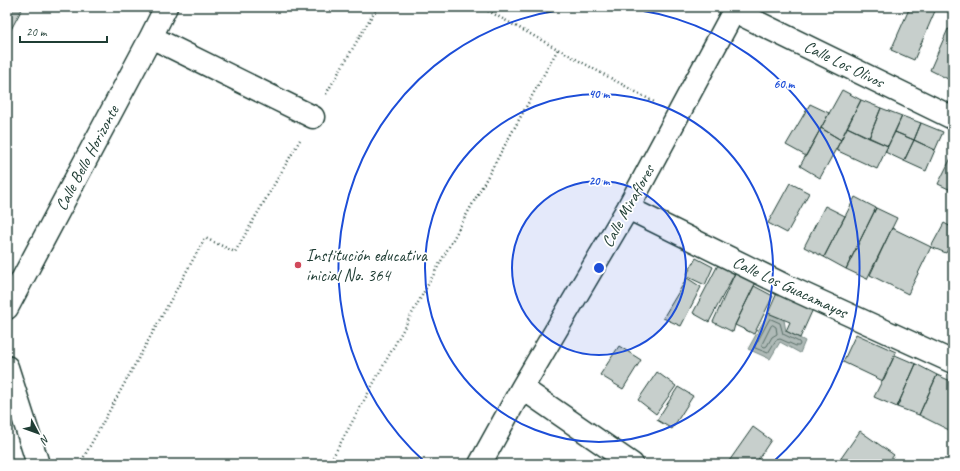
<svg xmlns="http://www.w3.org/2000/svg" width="960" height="471" font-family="Caveat,sans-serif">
	<rect width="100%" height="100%" fill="#fff"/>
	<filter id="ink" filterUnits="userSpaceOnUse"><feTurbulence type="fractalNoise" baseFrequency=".025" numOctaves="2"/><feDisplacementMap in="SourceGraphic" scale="8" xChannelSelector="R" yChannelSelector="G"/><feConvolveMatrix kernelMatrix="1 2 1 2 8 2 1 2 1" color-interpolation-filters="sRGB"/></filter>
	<g filter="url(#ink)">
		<path fill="#afbab7" stroke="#758883" d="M 768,313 L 784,320 L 786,331 L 805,341 L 800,353 L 780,342 L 770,359 L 748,349 Z"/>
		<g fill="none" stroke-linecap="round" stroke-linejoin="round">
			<path stroke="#596f68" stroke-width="1" d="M 771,319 L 780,323 L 783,334 L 799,342 L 800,344 L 799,346 L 796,346 L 780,339 L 776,340 L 768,353 L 755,348 L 755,346 L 769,320 Z
				M 773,325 L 776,327 L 777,334 L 772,337 L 767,346 L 765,347 L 762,346 L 762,344 L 771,326 Z"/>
		</g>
		<path fill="#c7cfcc" stroke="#1f3d34" d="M 7,7 L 23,7 L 7,37 Z
			M 910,7 L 925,7 L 935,11 L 914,60 L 891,50 Z
			M 948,29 L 953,31 L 953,74 L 950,80 L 930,70 Z
			M 842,90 L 861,100 L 841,140 L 821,128 Z
			M 861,100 L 881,108 L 869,138 L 847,127 Z
			M 810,104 L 829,113 L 806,156 L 786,145 Z
			M 881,108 L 902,116 L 888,146 L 869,138 Z
			M 902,116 L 921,123 L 914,140 L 895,132 Z
			M 921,123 L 943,132 L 935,150 L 914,140 Z
			M 847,127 L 888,146 L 877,169 L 836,150 Z
			M 821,128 L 841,140 L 820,178 L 800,166 Z
			M 895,132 L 914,140 L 904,161 L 885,152 Z
			M 914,140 L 935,150 L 926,171 L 904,161 Z
			M 953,154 L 953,191 L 938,184 Z
			M 790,183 L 809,193 L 787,233 L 768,223 Z
			M 855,197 L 876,208 L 846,269 L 824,257 Z
			M 825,206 L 845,216 L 824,257 L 804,247 Z
			M 876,208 L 897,218 L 867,279 L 846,269 Z
			M 944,223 L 953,228 L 953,240 L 946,253 L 931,247 Z
			M 892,228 L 931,247 L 908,294 L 870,275 Z
			M 696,258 L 713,267 L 705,285 L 686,276 Z
			M 719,263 L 736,271 L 709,322 L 693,313 Z
			M 736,271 L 757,280 L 735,325 L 733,332 L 713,322 Z
			M 687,278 L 701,287 L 681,326 L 663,318 Z
			M 754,286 L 773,296 L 754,334 L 735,325 Z
			M 777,293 L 813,309 L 800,338 L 786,331 L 790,322 L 768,313 Z
			M 856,334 L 896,352 L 883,381 L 843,362 Z
			M 619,346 L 641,360 L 623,389 L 600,375 Z
			M 895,355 L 916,364 L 897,407 L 874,397 Z
			M 916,364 L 937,375 L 919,415 L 897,407 Z
			M 657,372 L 676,386 L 656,414 L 638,400 Z
			M 937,375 L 953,382 L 953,432 L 919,415 Z
			M 678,387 L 693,396 L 672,429 L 657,420 Z
			M 753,427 L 771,440 L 755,464 L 727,464 Z
			M 860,431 L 894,455 L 887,464 L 837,464 Z"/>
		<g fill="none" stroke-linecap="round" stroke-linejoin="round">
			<g stroke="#1f3d34" stroke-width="25">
				<path id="street" d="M 734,11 L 953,118
					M 151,37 L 313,117
					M 628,208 L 784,285 L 953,362
					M 7,308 L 151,37 L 166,7
					M 7,367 L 38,464
					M 522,388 L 632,464
					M 480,464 L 522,388 L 628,208 L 736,7"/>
			</g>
			<path stroke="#1f3d34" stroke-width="2.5" stroke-dasharray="1 3" stroke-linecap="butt" d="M 481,7 L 656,103
				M 326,94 L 377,7
				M 80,464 L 205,238 L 235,252 L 300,140
				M 329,464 L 558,49"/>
			<use href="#street" stroke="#fff" stroke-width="22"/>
		</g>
	</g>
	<circle cx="599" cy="268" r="87" fill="#1d4ed8" fill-opacity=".12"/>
	<g fill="none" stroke="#1d4ed8" stroke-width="2">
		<circle cx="599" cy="268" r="87"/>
		<circle cx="599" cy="268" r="174"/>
		<path d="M426 463A261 261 0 0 1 597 7M601 7A261 261 0 0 1 772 463"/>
	</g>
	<circle fill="#d1495b" stroke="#fff" stroke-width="1.5" cx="298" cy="265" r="4"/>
	<g text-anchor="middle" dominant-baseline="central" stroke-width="3.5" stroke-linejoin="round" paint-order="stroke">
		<g font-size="17" fill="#1f3d34" stroke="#fff">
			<text transform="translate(844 64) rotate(26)">Calle Los Olivos</text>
			<text transform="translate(87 158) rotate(-62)">Calle Bello Horizonte</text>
			<text transform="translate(628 206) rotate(-61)">Calle Miraflores</text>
			<text transform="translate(790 287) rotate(25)">Calle Los Guacamayos</text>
		</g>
		<g font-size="17" fill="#1f3d34" stroke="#fff" text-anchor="start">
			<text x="306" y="255">Institución educativa<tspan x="306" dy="20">inicial No. 364</tspan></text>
		</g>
	</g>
	<circle cx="599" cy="268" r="6" fill="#1d4ed8" stroke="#fff" stroke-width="2"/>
	<g font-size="12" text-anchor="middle" font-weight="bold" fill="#1d4ed8" stroke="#fff" stroke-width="3.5" stroke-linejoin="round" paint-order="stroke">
		<text x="784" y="88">60 m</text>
		<text x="599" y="98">40 m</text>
		<text x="599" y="185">20 m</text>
	</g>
	<rect width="960" height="471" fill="none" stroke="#fff" stroke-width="24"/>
	<rect x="12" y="12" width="936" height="447" fill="none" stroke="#1f3d34" stroke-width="1.5" filter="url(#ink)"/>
	<g transform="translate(38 433) rotate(131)" stroke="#ffffff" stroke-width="3" paint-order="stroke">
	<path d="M0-3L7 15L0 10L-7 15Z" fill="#1f3d34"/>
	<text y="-6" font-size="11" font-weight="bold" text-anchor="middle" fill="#1f3d34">N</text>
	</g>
	<path d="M20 36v6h87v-6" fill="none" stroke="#1f3d34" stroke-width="2"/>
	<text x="26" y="36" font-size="12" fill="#1f3d34" stroke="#ffffff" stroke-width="3" paint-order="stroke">20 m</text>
</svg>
